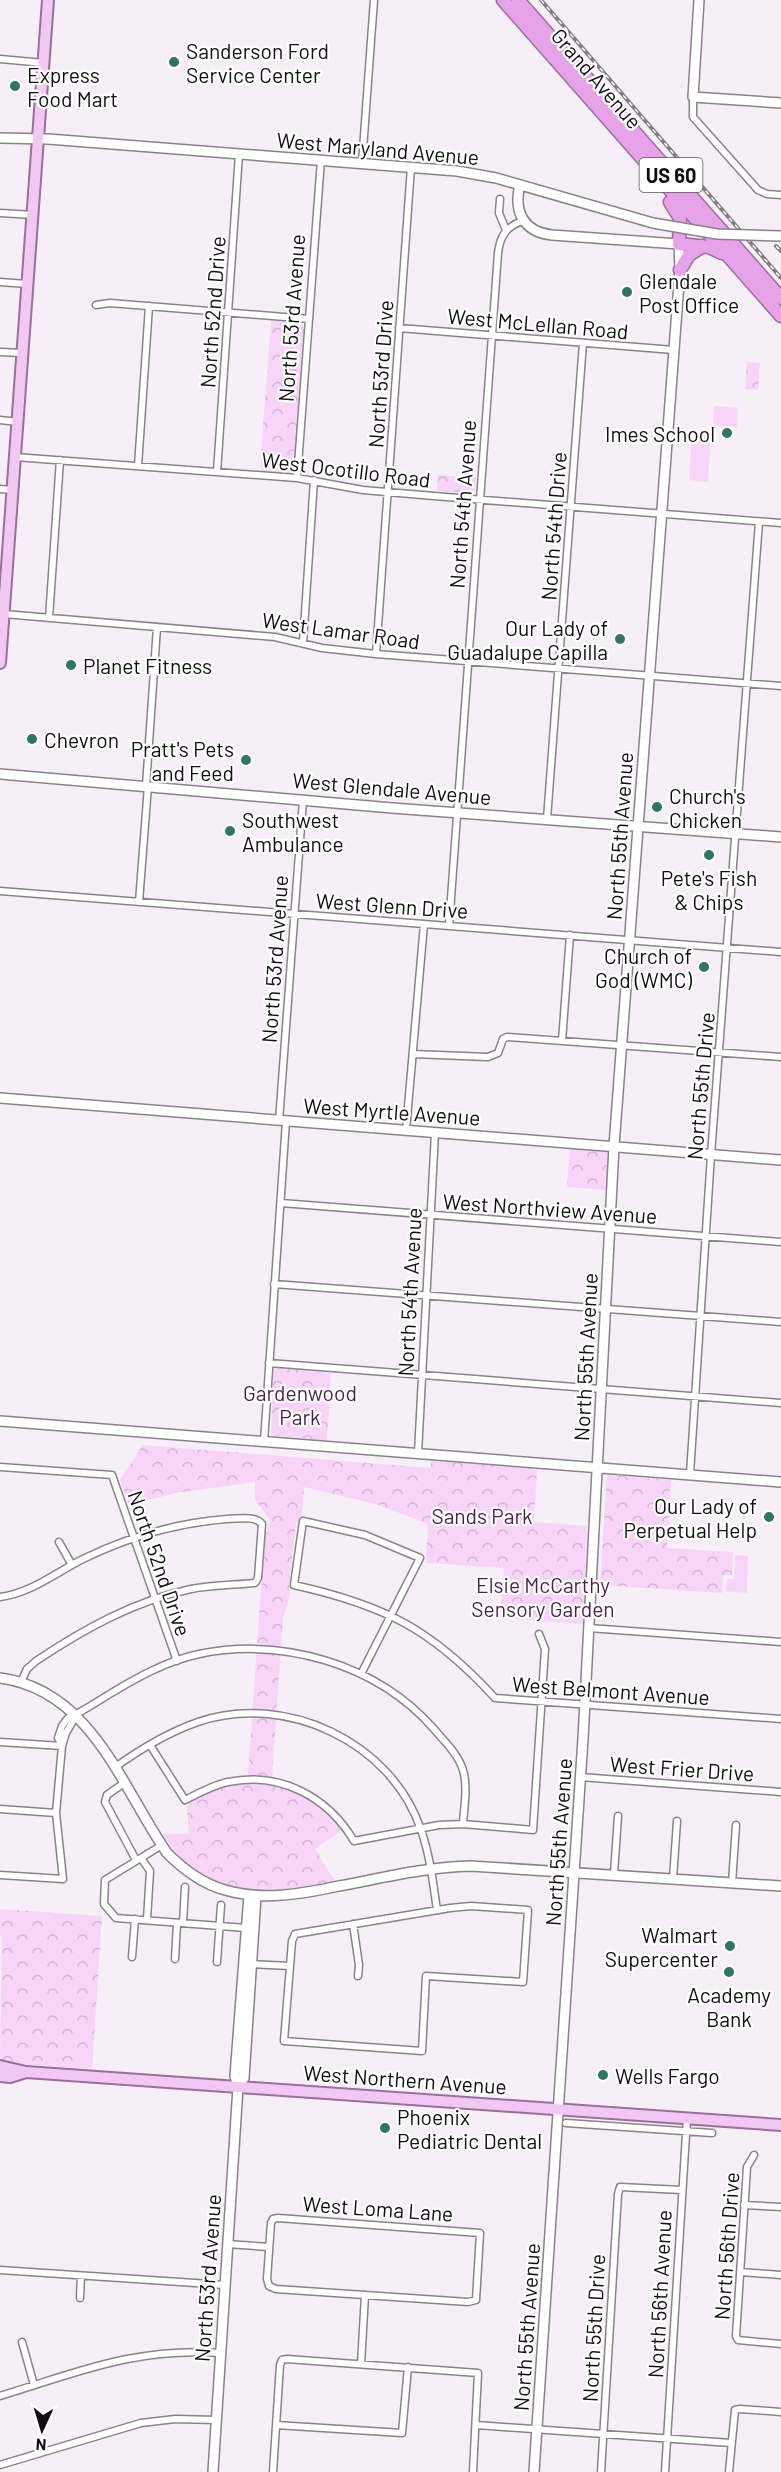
<svg xmlns="http://www.w3.org/2000/svg" width="781" height="2472" font-family="Barlow,sans-serif">
	<defs>
		<pattern id="park-crowns" width="20" height="18" patternUnits="userSpaceOnUse" patternTransform="scale(1.5)"><rect width="20" height="18" fill="#f8d4f9"/><path d="M2 6a3 3 0 1 1 6 0M12 15a3 3 0 1 1 6 0" fill="none" stroke="#d4b5d4"/></pattern>
	</defs>
	<rect width="100%" height="100%" fill="#f6eff7"/>
	<path fill="#f8d4f9" d="M 714,406 L 738,408 L 737,427 L 713,425 Z
		M 692,434 L 711,435 L 708,482 L 689,480 Z
		M 735,1555 L 748,1556 L 747,1593 L 726,1591 L 727,1579 L 734,1579 Z"/>
	<path fill="url(#park-crowns)" d="M 273,321 L 299,323 L 304,327 L 294,470 L 292,473 L 263,471 L 260,467 L 271,322 Z
		M 747,362 L 760,363 L 758,390 L 745,389 Z
		M 438,475 L 476,478 L 475,490 L 471,493 L 437,491 Z
		M 570,1148 L 608,1151 L 607,1190 L 567,1187 Z
		M 277,1368 L 331,1373 L 327,1441 L 271,1435 L 273,1372 Z
		M 143,1445 L 431,1468 L 431,1461 L 519,1466 L 537,1470 L 534,1522 L 587,1526 L 583,1624 L 500,1618 L 504,1568 L 426,1563 L 428,1524 L 376,1504 L 304,1487 L 302,1517 L 296,1523 L 289,1583 L 290,1595 L 283,1618 L 272,1777 L 248,1775 L 261,1588 L 266,1534 L 270,1520 L 255,1499 L 255,1482 L 176,1493 L 129,1505 L 120,1480 Z
		M 607,1475 L 671,1480 L 667,1548 L 733,1552 L 732,1575 L 723,1575 L 722,1593 L 600,1585 Z
		M 249,1783 C 287,1785 318,1800 342,1830 L 315,1849 L 336,1883 C 267,1895 205,1901 162,1834 L 189,1834 L 187,1806 C 205,1791 225,1785 249,1783 Z
		M 0,1909 L 102,1916 L 92,2069 L 5,2063 L 0,2060 L 2,1937 L 0,1936 Z"/>
	<g fill="none" stroke-linecap="round" stroke-linejoin="round">
		<g stroke="#8a838a" stroke-width="9">
			<path id="street" d="M 0,59 L 44,63
				M 693,97 L 693,117 L 758,190 L 767,194 L 781,195
				M 362,163 L 374,0
				M 500,199 L 499,213 L 506,230
				M 0,213 L 33,215
				M 0,282 L 27,284
				M 96,305 L 110,303 L 309,319
				M 399,328 L 674,350
				M 0,352 L 22,353
				M 0,420 L 18,422
				M 15,457 L 297,478 L 363,490 L 434,496 L 781,523
				M 138,466 L 149,306
				M 217,472 L 239,154
				M 297,478 L 321,160
				M 0,489 L 12,490
				M 4,614 L 275,637 L 322,648 L 376,654 L 781,686
				M 49,618 L 60,460
				M 303,643 L 314,480
				M 376,654 L 411,167
				M 146,786 L 157,627
				M 547,819 L 583,343
				M 0,891 L 781,952
				M 139,902 L 148,786
				M 449,926 L 498,253 C 500,236 506,227 522,221
				M 562,1041 L 570,935
				M 413,1054 L 488,1057 L 498,1053 L 503,1039 L 507,1037 L 781,1057
				M 279,1121 L 303,800
				M 406,1130 L 424,924
				M 281,1203 L 781,1242
				M 274,1284 L 781,1322
				M 269,1363 L 781,1403
				M 264,1442 L 286,1121
				M 418,1453 L 435,1133
				M 0,1467 L 112,1475 L 177,1661
				M 690,1474 L 711,1155 L 759,522
				M 59,1542 L 72,1565
				M 0,1597 C 31,1593 55,1573 83,1559 C 128,1537 176,1523 227,1519 C 238,1519 255,1515 262,1524 L 258,1578 L 255,1583 C 234,1585 212,1585 191,1589 C 134,1601 84,1629 36,1661 L 27,1669 L 21,1682
				M 589,1628 L 781,1642
				M 361,1674 L 420,1558 L 365,1535 L 303,1521 L 294,1585 C 384,1605 432,1629 495,1698 L 781,1719
				M 0,1742 L 62,1746
				M 150,1745 L 185,1800 C 199,1793 213,1785 228,1782 C 280,1771 328,1797 354,1841 L 439,1825 L 463,1824 L 533,1830 L 545,1649 L 539,1634
				M 62,1746 L 58,1738 L 62,1726 L 68,1718 C 82,1712 95,1703 108,1695 C 136,1678 166,1661 199,1654 C 283,1637 377,1664 434,1729 C 445,1742 458,1754 463,1770 C 468,1787 464,1807 463,1824
				M 114,1768 C 139,1750 169,1732 198,1722 C 285,1692 392,1742 421,1830 C 430,1855 433,1883 437,1910
				M 580,1777 L 781,1792
				M 124,1783 L 107,1795 L 105,1802 L 136,1860
				M 0,1809 L 56,1813
				M 162,1845 L 105,1880 L 104,1904 L 116,1918 L 246,1928
				M 141,1858 L 150,1871 L 147,1920
				M 614,1874 L 618,1816
				M 0,1875 L 63,1879 L 56,1813 L 62,1746 L 66,1733 L 77,1714
				M 673,1879 L 677,1821
				M 732,1883 L 736,1825
				M 471,1906 L 528,1910 L 523,1982 L 426,1976 L 422,2051 L 284,2041 L 292,1941 L 295,1934 L 450,1908 Z
				M 183,1923 L 185,1887
				M 353,1924 L 359,1965 L 358,1976
				M 132,1957 L 135,1919
				M 175,1959 L 177,1923
				M 217,1962 L 221,1905
				M 250,1964 L 290,1966
				M 566,2123 L 712,2133
				M 754,2155 L 747,2167 L 736,2336 L 738,2340 L 781,2344
				M 744,2205 L 781,2207
				M 278,2218 L 480,2233 L 476,2300 L 468,2302 L 276,2289 L 269,2286 L 267,2279 L 271,2223 L 273,2219 Z
				M 227,2244 L 269,2247
				M 0,2270 L 225,2285
				M 740,2272 L 781,2275
				M 80,2298 L 81,2276
				M 22,2342 L 34,2385
				M 361,2364 L 365,2295
				M 0,2396 C 78,2372 136,2347 221,2353
				M 276,2425 L 402,2433 L 408,2367
				M 476,2425 L 731,2443
				M 0,2465 L 141,2423 L 175,2419 L 217,2420
				M 273,2472 L 280,2365 L 282,2360 L 287,2359 L 478,2373 L 473,2472
				M 601,2472 L 618,2194 L 620,2187 L 682,2190
				M 665,2472 L 687,2118
				M 729,2472 L 735,2410 L 740,2409 L 781,2412"/>
		</g>
		<g stroke="#8a838a" stroke-width="12">
			<path id="secondary" d="M 699,0 L 693,97 L 781,103
				M 0,138 L 48,139 L 457,171 L 496,178 L 653,223
				M 520,185 C 513,212 524,232 552,235 L 679,244 L 680,270 L 614,1146 L 583,1739 L 534,2472
				M 0,774 L 392,808 L 781,837
				M 0,1098 L 781,1160
				M 0,1421 L 781,1482
				M 0,1678 C 91,1690 121,1786 167,1853 C 183,1869 203,1884 225,1890 C 263,1901 301,1894 339,1886 C 382,1878 426,1867 471,1866 L 781,1886
				M 238,2087 L 244,2078 L 256,1896
				M 213,2472 L 238,2087 L 235,2076 L 249,1895"/>
		</g>
		<g stroke="#9c6e9d" stroke-width="14">
			<path id="primary" d="M 0,663 L 48,0
				M 0,2066 L 26,2072 L 781,2125
				M 0,2076 L 10,2077 L 26,2072"/>
		</g>
		<g stroke="#9c6e9d" stroke-width="15">
			<path id="highway" d="M 503,0 L 781,316
				M 518,0 L 781,298
				M 670,202 L 680,218 L 679,244 L 709,247 L 722,253
				M 680,270 L 689,255 L 703,246"/>
		</g>
		<use href="#street" stroke="#fff" stroke-width="6"/>
		<use href="#secondary" stroke="#fff" stroke-width="9"/>
		<use href="#primary" stroke="#f1c8f2" stroke-width="10"/>
		<use href="#highway" stroke="#e7a3e9" stroke-width="12"/>
		<g stroke="#827d82" stroke-width="4">
			<path id="rail" d="M 541,0 L 781,278
				M 776,246 L 781,251"/>
		</g>
		<use href="#rail" stroke="#fff" stroke-width="1.5" stroke-dasharray="4.5" stroke-linecap="butt"/>
		<g stroke="#8a838a" stroke-width="12" stroke-linecap="butt">
			<path id="secondary-bridge" d="M 653,223 L 717,234 L 781,236"/>
		</g>
		<use href="#secondary-bridge" stroke="#fff" stroke-width="9"/>
	</g>
	<g fill="#327464" stroke="#fff" stroke-width="2">
		<circle cx="174" cy="62" r="6"/>
		<circle cx="15" cy="86" r="6"/>
		<circle cx="627" cy="292" r="6"/>
		<circle cx="727" cy="433" r="6"/>
		<circle cx="620" cy="639" r="6"/>
		<circle cx="71" cy="665" r="6"/>
		<circle cx="32" cy="739" r="6"/>
		<circle cx="246" cy="760" r="6"/>
		<circle cx="657" cy="807" r="6"/>
		<circle cx="230" cy="831" r="6"/>
		<circle cx="709" cy="855" r="6"/>
		<circle cx="704" cy="967" r="6"/>
		<circle cx="769" cy="1517" r="6"/>
		<circle cx="730" cy="1946" r="6"/>
		<circle cx="729" cy="1972" r="6"/>
		<circle cx="603" cy="2075" r="6"/>
		<circle cx="385" cy="2128" r="6"/>
	</g>
	<g text-anchor="middle" dominant-baseline="central" stroke-width="4.5" stroke-linejoin="round" paint-order="stroke">
		<rect fill="#fff" stroke="#585658" stroke-width="1.5" x="639.5" y="158" width="63" height="34" rx="4.5"/>
		<g font-size="20" font-weight="bold" fill="#100d10">
			<text x="671" y="175">US 60</text>
		</g>
		<g font-size="21" fill="#100d10" stroke="#fff" text-anchor="start">
			<text x="186" y="50">Sanderson Ford<tspan x="186" dy="24">Service Center</tspan></text>
			<text x="27" y="74">Express<tspan x="27" dy="24">Food Mart</tspan></text>
			<text x="639" y="280">Glendale<tspan x="639" dy="24">Post Office</tspan></text>
			<text x="715" y="433" text-anchor="end">Imes School</text>
			<text x="608" y="627" text-anchor="end">Our Lady of<tspan x="608" dy="24">Guadalupe Capilla</tspan></text>
			<text x="83" y="665">Planet Fitness</text>
			<text x="44" y="739">Chevron</text>
			<text x="234" y="748" text-anchor="end">Pratt's Pets<tspan x="234" dy="24">and Feed</tspan></text>
			<text x="669" y="795">Church's<tspan x="669" dy="24">Chicken</tspan></text>
			<text x="242" y="819">Southwest<tspan x="242" dy="24">Ambulance</tspan></text>
			<text x="709" y="877" text-anchor="middle">Pete's Fish<tspan x="709" dy="24">&amp; Chips</tspan></text>
			<text x="692" y="955" text-anchor="end">Church of<tspan x="692" dy="24">God (WMC)</tspan></text>
			<text x="757" y="1505" text-anchor="end">Our Lady of<tspan x="757" dy="24">Perpetual Help</tspan></text>
			<text x="718" y="1934" text-anchor="end">Walmart<tspan x="718" dy="24">Supercenter</tspan></text>
			<text x="729" y="1994" text-anchor="middle">Academy<tspan x="729" dy="24">Bank</tspan></text>
			<text x="615" y="2075">Wells Fargo</text>
			<text x="397" y="2116">Phoenix<tspan x="397" dy="24">Pediatric Dental</tspan></text>
		</g>
		<g font-size="21" fill="#100d10" stroke="#fff">
			<text transform="translate(597 78) rotate(49)">Grand Avenue</text>
			<text transform="translate(378 148) rotate(5)">West Maryland Avenue</text>
			<text transform="translate(212 312) rotate(-86)">North 52nd Drive</text>
			<text transform="translate(291 318) rotate(-86)">North 53rd Avenue</text>
			<text transform="translate(538 323) rotate(5)">West McLellan Road</text>
			<text transform="translate(380 374) rotate(-86)">North 53rd Drive</text>
			<text transform="translate(346 469) rotate(7)">West Ocotillo Road</text>
			<text transform="translate(462 504) rotate(-86)">North 54th Avenue</text>
			<text transform="translate(553 526) rotate(-86)">North 54th Drive</text>
			<text transform="translate(341 630) rotate(8)">West Lamar Road</text>
			<text transform="translate(392 788) rotate(5)">West Glendale Avenue</text>
			<text transform="translate(619 836) rotate(-86)">North 55th Avenue</text>
			<text transform="translate(392 905) rotate(4)">West Glenn Drive</text>
			<text transform="translate(274 959) rotate(-86)">North 53rd Avenue</text>
			<text transform="translate(700 1086) rotate(-85)">North 55th Drive</text>
			<text transform="translate(392 1111) rotate(4)">West Myrtle Avenue</text>
			<text transform="translate(550 1208) rotate(4)">West Northview Avenue</text>
			<text transform="translate(409 1292) rotate(-87)">North 54th Avenue</text>
			<text transform="translate(585 1357) rotate(-87)">North 55th Avenue</text>
			<text transform="translate(160 1563) rotate(71)">North 52nd Drive</text>
			<text transform="translate(611 1690) rotate(4)">West Belmont Avenue</text>
			<text transform="translate(682 1768) rotate(4)">West Frier Drive</text>
			<text transform="translate(558 1842) rotate(-86)">North 55th Avenue</text>
			<text transform="translate(405 2079) rotate(4)">West Northern Avenue</text>
			<text transform="translate(378 2208) rotate(4)">West Loma Lane</text>
			<text transform="translate(726 2246) rotate(-86)">North 56th Drive</text>
			<text transform="translate(207 2278) rotate(-86)">North 53rd Avenue</text>
			<text transform="translate(659 2294) rotate(-87)">North 56th Avenue</text>
			<text transform="translate(526 2327) rotate(-86)">North 55th Avenue</text>
			<text transform="translate(593 2328) rotate(-87)">North 55th Drive</text>
		</g>
		<g font-size="21" fill="#4b1f4d" stroke="#fff">
			<text x="300" y="1392">Gardenwood<tspan x="300" dy="24">Park</tspan></text>
			<text x="482" y="1515">Sands Park</text>
			<text x="543" y="1584">Elsie McCarthy<tspan x="543" dy="24">Sensory Garden</tspan></text>
		</g>
	</g>
	<g transform="translate(42 2430) rotate(184)" stroke="#ffffff" stroke-width="4.5" paint-order="stroke">
	<path d="M0-4.5L10 22L0 15L-10 22Z" fill="#100d10"/>
	<text y="-9" font-size="16" font-weight="bold" text-anchor="middle" fill="#100d10">N</text>
	</g>
</svg>
